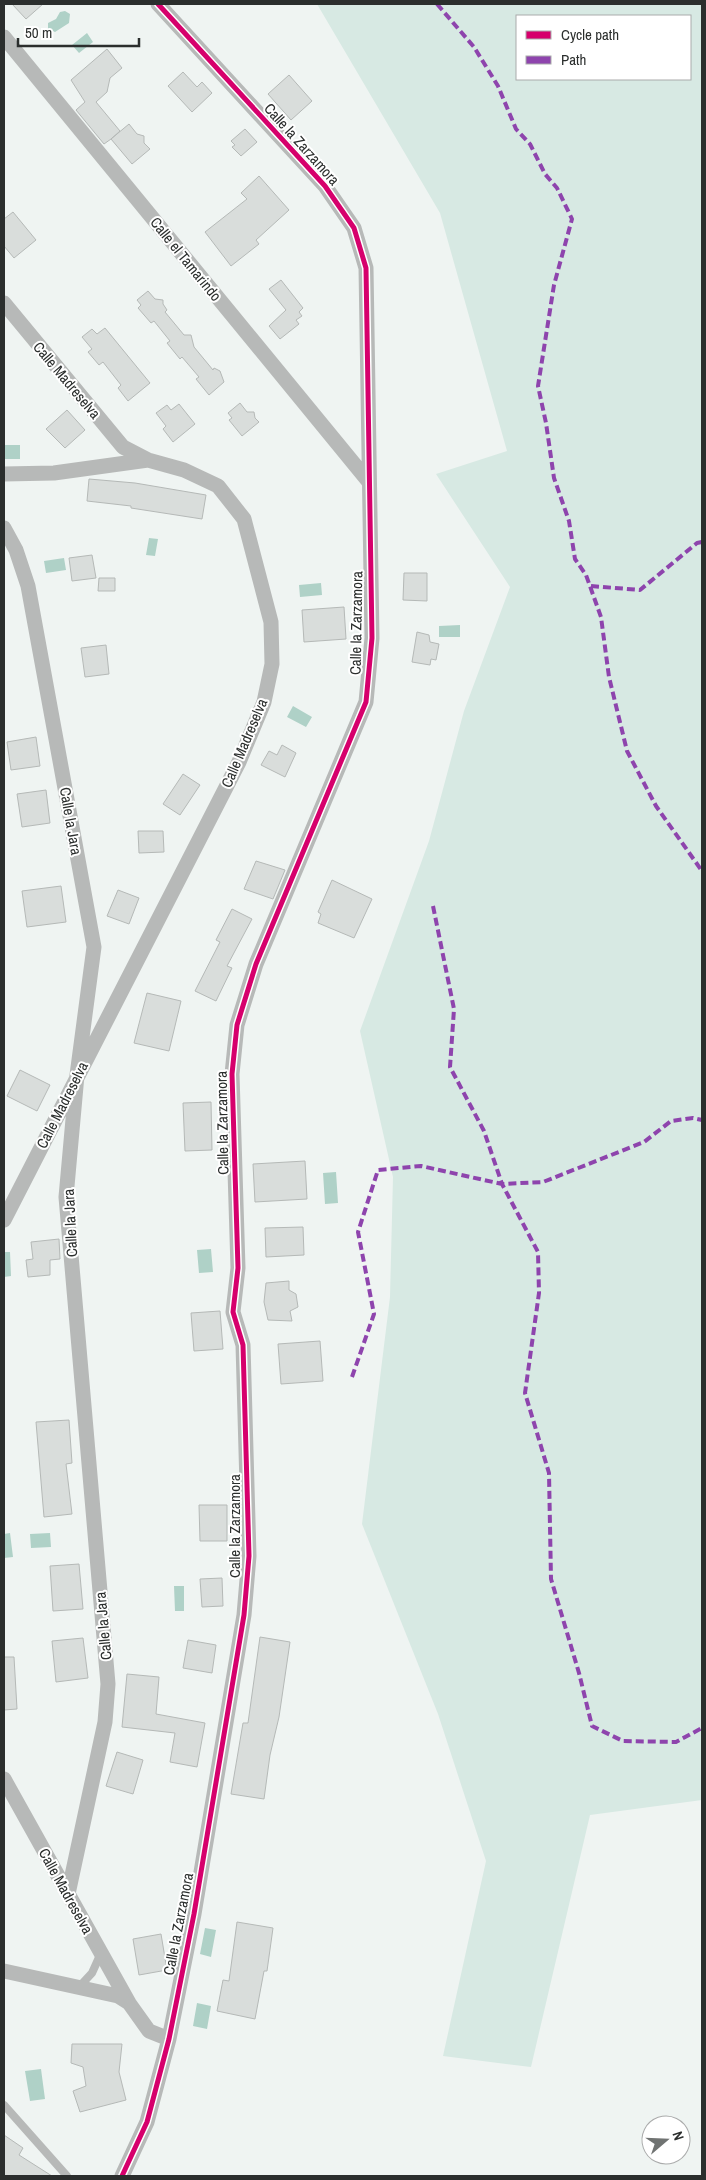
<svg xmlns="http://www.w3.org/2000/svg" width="706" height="2180" font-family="'Archivo Narrow',sans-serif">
	<rect width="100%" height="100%" fill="#eff4f2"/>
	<path fill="#d7e9e3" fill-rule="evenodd" d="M 317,4 L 702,4 L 702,1800 L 590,1815 L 531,2067 L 443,2056 L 486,1861 L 438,1714 L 362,1524 L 390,1297 L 393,1177 L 360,1031 L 429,841 L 464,711 L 510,587 L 436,474 L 507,451 L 440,213 ZM 517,16 L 690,16 L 690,79 L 517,79 Z"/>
	<path fill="#afd1c7" d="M 65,11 L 70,14 L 69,23 L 55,32 L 48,29 L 48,23 L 56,19 L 60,12 Z
		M 87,33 L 93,42 L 79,53 L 72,45 Z
		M 4,445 L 20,445 L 20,459 L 4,459 Z
		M 149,538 L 158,539 L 155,556 L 146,555 Z
		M 64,558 L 66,570 L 46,573 L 44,561 Z
		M 321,583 L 322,595 L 300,597 L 299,585 Z
		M 460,625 L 460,637 L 439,637 L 439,626 Z
		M 293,706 L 312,717 L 306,727 L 287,717 Z
		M 336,1172 L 338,1203 L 325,1204 L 323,1173 Z
		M 211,1249 L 213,1272 L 199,1273 L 197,1250 Z
		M 4,1252 L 10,1252 L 11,1276 L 4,1277 Z
		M 10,1533 L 13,1557 L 4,1558 L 4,1534 Z
		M 50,1533 L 51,1547 L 31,1548 L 30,1534 Z
		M 174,1586 L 184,1586 L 184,1611 L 175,1611 Z
		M 205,1928 L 216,1930 L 211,1957 L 200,1954 Z
		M 197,2003 L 211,2006 L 207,2029 L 193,2026 Z
		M 41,2069 L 45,2099 L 30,2101 L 25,2071 Z"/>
	<path fill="#d9dddb" stroke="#b5b9b7" d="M 12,4 L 43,4 L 26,19 Z
		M 107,49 L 122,68 L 110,78 L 107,92 L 96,102 L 120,131 L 111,139 L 129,124 L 137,134 L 144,136 L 144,143 L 150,149 L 132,164 L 111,139 L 104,144 L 76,110 L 85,102 L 71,80 Z
		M 183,72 L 197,87 L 202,82 L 212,93 L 192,112 L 168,86 Z
		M 289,75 L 312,101 L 291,120 L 268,94 Z
		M 245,129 L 257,142 L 241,156 L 232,147 L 235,145 L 231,141 Z
		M 259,176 L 289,210 L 256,240 L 259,244 L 231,266 L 205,232 L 247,199 L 241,193 Z
		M 13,212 L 36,240 L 14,258 L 4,246 L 4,219 Z
		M 281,280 L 303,308 L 299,312 L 302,316 L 296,320 L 299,324 L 280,339 L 269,326 L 286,310 L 269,289 Z
		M 148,291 L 155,299 L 163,300 L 163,304 L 167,310 L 165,312 L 184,335 L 191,335 L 194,347 L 213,370 L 214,368 L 220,371 L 224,382 L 209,395 L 196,379 L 199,377 L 182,357 L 180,359 L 167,343 L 170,341 L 154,321 L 151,323 L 138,308 L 141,305 L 137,300 Z
		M 105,328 L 150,383 L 128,401 L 118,388 L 121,385 L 103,362 L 99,365 L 88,352 L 92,349 L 82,337 L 92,329 L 97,334 Z
		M 240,403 L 247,412 L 254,412 L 255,418 L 259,422 L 242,436 L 229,420 L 232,418 L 228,413 Z
		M 179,404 L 195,424 L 173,442 L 163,429 L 166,426 L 156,413 L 167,405 L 171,410 Z
		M 67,410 L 85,430 L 65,448 L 46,429 Z
		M 89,479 L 135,483 L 206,495 L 202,519 L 131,508 L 131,506 L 87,501 Z
		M 92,555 L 96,578 L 72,581 L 69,558 Z
		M 404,573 L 427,573 L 427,601 L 403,600 Z
		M 99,578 L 115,578 L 115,591 L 98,591 Z
		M 344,607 L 346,639 L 304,642 L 302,610 Z
		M 417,632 L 429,635 L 430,642 L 439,644 L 436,660 L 431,659 L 430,665 L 412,662 Z
		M 106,645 L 109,674 L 85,677 L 81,648 Z
		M 36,737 L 40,766 L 11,770 L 7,742 Z
		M 282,745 L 296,753 L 285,777 L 261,765 L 269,751 L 277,755 Z
		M 183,774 L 200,785 L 180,815 L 163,804 Z
		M 46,790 L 50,823 L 22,827 L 17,794 Z
		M 138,831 L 163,831 L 164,852 L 139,853 Z
		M 256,861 L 285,870 L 273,899 L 244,889 Z
		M 332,880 L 372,899 L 354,938 L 318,923 L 321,914 L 318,912 Z
		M 61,886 L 66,922 L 27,927 L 22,891 Z
		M 118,890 L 139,898 L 129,924 L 107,916 Z
		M 232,909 L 252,919 L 227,966 L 232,968 L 216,1001 L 195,991 L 220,942 L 216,940 Z
		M 147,993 L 181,1001 L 169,1051 L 134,1043 Z
		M 20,1070 L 50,1085 L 37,1111 L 7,1096 Z
		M 211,1102 L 212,1150 L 185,1151 L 183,1103 Z
		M 305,1161 L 307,1199 L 255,1202 L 253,1164 Z
		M 303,1227 L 304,1255 L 266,1257 L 265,1228 Z
		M 59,1239 L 60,1259 L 50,1260 L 50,1275 L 28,1277 L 26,1260 L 33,1259 L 31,1242 Z
		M 289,1281 L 289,1290 L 296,1294 L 298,1307 L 290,1311 L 292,1321 L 268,1320 L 264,1302 L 266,1283 Z
		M 220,1311 L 223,1349 L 194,1351 L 191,1313 Z
		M 320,1341 L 323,1381 L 281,1384 L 278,1344 Z
		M 69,1420 L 72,1463 L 66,1464 L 72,1514 L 44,1517 L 36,1422 Z
		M 199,1505 L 227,1505 L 227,1541 L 200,1541 Z
		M 79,1564 L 83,1609 L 53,1611 L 50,1566 Z
		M 222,1578 L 223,1606 L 202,1607 L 200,1579 Z
		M 260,1637 L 290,1642 L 279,1717 L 270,1755 L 264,1799 L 231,1794 L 243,1723 L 248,1723 Z
		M 83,1638 L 88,1678 L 56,1682 L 52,1641 Z
		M 188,1640 L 216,1645 L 212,1673 L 183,1668 Z
		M 4,1657 L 14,1657 L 17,1709 L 4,1710 Z
		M 127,1674 L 159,1677 L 156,1714 L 205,1723 L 197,1767 L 170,1762 L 175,1733 L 122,1727 Z
		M 117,1752 L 143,1760 L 133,1794 L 106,1786 Z
		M 237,1922 L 273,1928 L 267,1971 L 264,1971 L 255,2019 L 217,2011 L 223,1980 L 229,1981 Z
		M 161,1934 L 167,1970 L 139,1975 L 133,1939 Z
		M 72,2044 L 122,2044 L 119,2072 L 126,2100 L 80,2112 L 73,2091 L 86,2086 L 83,2067 L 71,2063 Z
		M 4,2135 L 23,2148 L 19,2155 L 52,2176 L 4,2176 Z"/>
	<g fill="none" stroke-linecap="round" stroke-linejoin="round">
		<path stroke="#b7b9b8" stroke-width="8" d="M 79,1987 L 92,1973 L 101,1953
			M 4,2105 L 67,2176"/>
		<path stroke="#b7b9b8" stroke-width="15" d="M 4,37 L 369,482
			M 4,303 L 123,447 L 148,460 L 184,470 L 218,486 L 244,519 L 271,622 L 272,664 L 264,702 L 239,762 L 4,1220
			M 4,474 L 54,473 L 148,460
			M 4,528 L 16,550 L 28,586 L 94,947 L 77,1075 L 66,1197 L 108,1684 L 105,1722 L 68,1894
			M 4,1779 L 129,2003
			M 4,1971 L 118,1996 L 129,2003 L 149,2031 L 169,2039
			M 122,2176 L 147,2122 L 169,2039 L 194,1914 L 244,1615 L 249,1556 L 243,1345 L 233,1312 L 238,1268 L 232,1074 L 237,1025 L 256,964 L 366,702 L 372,638 L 366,268 L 354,228 L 325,186 L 158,4"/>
		<path stroke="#8e44ad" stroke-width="4" stroke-dasharray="8 4" stroke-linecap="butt" d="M 437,4 L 474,47 L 498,86 L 516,129 L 530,144 L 545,174 L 557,188 L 572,219 L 554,285 L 538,386 L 546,423 L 554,478 L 569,521 L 575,559 L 586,575 L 601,617 L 609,677 L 627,751 L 656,806 L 702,871
			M 591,586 L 640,590 L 697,543 L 702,542
			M 433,906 L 454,1009 L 450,1067 L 484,1131 L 502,1184 L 538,1252 L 539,1293 L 525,1393 L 549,1473 L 551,1579 L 579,1673 L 592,1726 L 623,1741 L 676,1742 L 702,1728
			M 352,1377 L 374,1314 L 358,1232 L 378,1170 L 421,1166 L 502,1184 L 543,1182 L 644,1142 L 671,1121 L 693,1118 L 702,1120"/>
		<g stroke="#fff" stroke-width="8">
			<path id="cycleway" d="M 122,2176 L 147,2122 L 169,2039 L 194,1914 L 244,1615 L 249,1556 L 243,1345 L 233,1312 L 238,1268 L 232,1074 L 237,1025 L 256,964 L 366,702 L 372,638 L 366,268 L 354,228 L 325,186 L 158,4"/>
		</g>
		<use href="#cycleway" stroke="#d6006c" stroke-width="5"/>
	</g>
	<g text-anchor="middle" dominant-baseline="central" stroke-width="4" stroke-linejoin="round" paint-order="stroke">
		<g font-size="15" fill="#2b2e2d" stroke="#fff">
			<text transform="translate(302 144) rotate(48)">Calle la Zarzamora</text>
			<text transform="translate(186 259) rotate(51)">Calle el Tamarindo</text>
			<text transform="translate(67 380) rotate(50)">Calle Madreselva</text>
			<text transform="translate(356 623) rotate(-89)">Calle la Zarzamora</text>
			<text transform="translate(244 743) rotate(-67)">Calle Madreselva</text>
			<text transform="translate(71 821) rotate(80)">Calle la Jara</text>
			<text transform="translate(62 1105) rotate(-63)">Calle Madreselva</text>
			<text transform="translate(222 1123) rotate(-91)">Calle la Zarzamora</text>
			<text transform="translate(70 1223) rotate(-93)">Calle la Jara</text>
			<text transform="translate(234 1526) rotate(-90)">Calle la Zarzamora</text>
			<text transform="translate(103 1626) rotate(-95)">Calle la Jara</text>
			<text transform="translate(66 1891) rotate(61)">Calle Madreselva</text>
			<text transform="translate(178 1924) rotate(-79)">Calle la Zarzamora</text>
		</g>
	</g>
	<rect width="706" height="2180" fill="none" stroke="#2b2e2d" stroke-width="10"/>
	<rect x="516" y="15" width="175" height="65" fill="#ffffff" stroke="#aaabab"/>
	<rect x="526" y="31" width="25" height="8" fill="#d6006c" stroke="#aaabab"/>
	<text x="561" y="40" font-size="15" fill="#2b2e2d">Cycle path</text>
	<rect x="526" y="56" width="25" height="8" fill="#8e44ad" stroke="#aaabab"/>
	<text x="561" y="65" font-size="15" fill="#2b2e2d">Path</text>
	<g transform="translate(666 2140) rotate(71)"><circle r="24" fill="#ffffff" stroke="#aaabab"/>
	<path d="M0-4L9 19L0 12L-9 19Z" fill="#707372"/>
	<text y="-8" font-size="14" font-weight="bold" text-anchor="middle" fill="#2b2e2d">N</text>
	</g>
	<path d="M18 38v8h121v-8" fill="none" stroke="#2b2e2d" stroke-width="2.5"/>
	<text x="25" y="38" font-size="15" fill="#2b2e2d" stroke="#ffffff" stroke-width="4" paint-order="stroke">50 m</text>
</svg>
